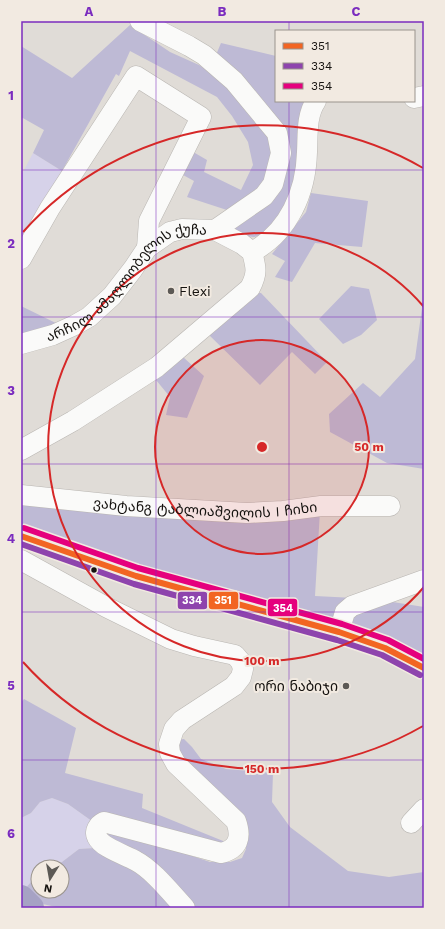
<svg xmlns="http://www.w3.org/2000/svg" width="445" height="929" font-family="'Work Sans','Noto Sans Georgian',sans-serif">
	<rect width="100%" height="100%" fill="#e0dcd7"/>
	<path fill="#d6d2e9" d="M 33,153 L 62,171 L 21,247 L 21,176 Z
		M 52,798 L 68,804 L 96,824 L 95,848 L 79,849 L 62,862 L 51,867 L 38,867 L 38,874 L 24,890 L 33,902 L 21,890 L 21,818 L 31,813 L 40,802 Z"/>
	<path fill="#bebad5" d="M 130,25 L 170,52 L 199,65 L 217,77 L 266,126 L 274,144 L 268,184 L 233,212 L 187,197 L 194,181 L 174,170 L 188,149 L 207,160 L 204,172 L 241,190 L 253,165 L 248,142 L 232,116 L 217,97 L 130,51 L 119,76 L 116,74 L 62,171 L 33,153 L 44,130 L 21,117 L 21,46 L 72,78 Z
		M 221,43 L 276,56 L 276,101 L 307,101 L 291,206 L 264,234 L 254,237 L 246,236 L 232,228 L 263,209 L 274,194 L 286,151 L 213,62 Z
		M 311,193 L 368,201 L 362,247 L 315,243 L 292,282 L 275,277 L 285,261 L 272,254 L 306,212 Z
		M 351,286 L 369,289 L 377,320 L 361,335 L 343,344 L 319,319 Z
		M 253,293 L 261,293 L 327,362 L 315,374 L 292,352 L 260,385 L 207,333 Z
		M 424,293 L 424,469 L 387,463 L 330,432 L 329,414 L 363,383 L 380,397 L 415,359 Z
		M 21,306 L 64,327 L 21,341 Z
		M 183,357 L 204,376 L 187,418 L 166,415 L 170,397 L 156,380 Z
		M 21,503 L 320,511 L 315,596 L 374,599 L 424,607 L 424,660 L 121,564 L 21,530 Z
		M 24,699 L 76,728 L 65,773 L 143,794 L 142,808 L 228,843 L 227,848 L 96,824 L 68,804 L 52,798 L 40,802 L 31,813 L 21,818 L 21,703 Z
		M 184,739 L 192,747 L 201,759 L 226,769 L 273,773 L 272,802 L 290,827 L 348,871 L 389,877 L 424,872 L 424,908 L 188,908 L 102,840 L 104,830 L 113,829 L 210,862 L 230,862 L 242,858 L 246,849 L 246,834 L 178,759 L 177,740 Z
		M 95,848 L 144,876 L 175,908 L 61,908 L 33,902 L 24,890 L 38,874 L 38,891 L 62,891 L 62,867 L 51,867 L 62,862 L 79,849 Z"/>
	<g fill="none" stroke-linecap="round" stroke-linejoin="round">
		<path stroke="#a6a2c4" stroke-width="26" d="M 21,898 L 31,908"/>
		<g stroke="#b9b6b2" stroke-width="21">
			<g id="minor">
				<path d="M 414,98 L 424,96"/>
				<path d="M 252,252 C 289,232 306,192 307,152 C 308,134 306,116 316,101"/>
				<path d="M 21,259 L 50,208 L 136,76 L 201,117 L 149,221 L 147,248"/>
				<path id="s1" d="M 21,344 L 53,335 L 75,325 L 89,317 L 112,296 L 133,269 L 147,248 L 170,232 L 182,229 L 215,230 L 264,196 L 273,184 L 281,153 L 277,133 L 234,81 L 204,55 L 189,46 L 140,21"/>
				<path d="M 21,450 L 73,421 L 157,367 L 250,288 C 258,273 256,267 252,252 L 242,244 L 215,230"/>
				<path id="s2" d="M 21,495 L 126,506 L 247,513 L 283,511 L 321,506 L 390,506"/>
				<path d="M 21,560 L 106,607 L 171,639 L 194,646 L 235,655 L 241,662 L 243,669 L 241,677 L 234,686 L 182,720 L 174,729 L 169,744 L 170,753 L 176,764 L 236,821 C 242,838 238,849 221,853 L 104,822 C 98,825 94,831 97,837 C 102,848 126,855 136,861 C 153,870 171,893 185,908"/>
				<path d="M 339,632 L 345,612 L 352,606 L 424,580"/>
				<path d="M 411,823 L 424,809"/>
			</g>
		</g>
		<g stroke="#b9b6b2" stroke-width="23">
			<path id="major" d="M 21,536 L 136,576 L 339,632 L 385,648 L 424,668"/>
		</g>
		<use href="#minor" stroke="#fafaf9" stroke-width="20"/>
		<use href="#major" stroke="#fafaf9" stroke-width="22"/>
		<g stroke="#f2eae1" stroke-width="9">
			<path id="bus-1" d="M 21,536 L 136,576 L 339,632 L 385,648 L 424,668"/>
		</g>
		<g stroke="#f2eae1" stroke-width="9">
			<path id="bus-2" d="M 21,544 L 134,584 L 337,640 L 382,655 L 420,675"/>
		</g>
		<g stroke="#f2eae1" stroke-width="9">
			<path id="bus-3" d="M 24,528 L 138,568 L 342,624 L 388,640 L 424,659"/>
		</g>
		<use href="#bus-1" stroke="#f26522" stroke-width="6"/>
		<use href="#bus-2" stroke="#8e44ad" stroke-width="6"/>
		<use href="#bus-3" stroke="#e5007d" stroke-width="6"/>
	</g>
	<path fill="none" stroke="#7b2cbf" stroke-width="1" stroke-opacity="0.55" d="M 156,21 L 156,908M 289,21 L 289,31M 289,101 L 289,908M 21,170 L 424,170M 21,317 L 424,317M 21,464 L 424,464M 21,612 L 424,612M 21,760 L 424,760"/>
	<circle cx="262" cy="447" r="107" fill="#d62828" fill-opacity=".12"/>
	<g fill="none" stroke="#d62828" stroke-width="2">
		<circle cx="262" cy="447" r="107"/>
		<path d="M424 587A214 214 0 1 1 424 307"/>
		<path d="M423 726A322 322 0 0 1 23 662M23 232A322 322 0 0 1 423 168"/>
	</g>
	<g fill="#5c5955" stroke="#f2eae1" stroke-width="1.5">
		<circle cx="171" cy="291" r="4"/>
		<circle cx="346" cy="686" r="4"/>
	</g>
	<circle fill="#15120f" stroke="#f2eae1" stroke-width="1.5" cx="94" cy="570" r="3.5"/>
	<g text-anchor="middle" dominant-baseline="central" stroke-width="4" stroke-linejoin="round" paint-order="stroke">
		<g font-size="14" fill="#15120f" stroke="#f2eae1">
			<text stroke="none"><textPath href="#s1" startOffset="128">არჩილ ამაღლობელის ქუჩა</textPath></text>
			<text stroke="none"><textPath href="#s2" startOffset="185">ვახტანგ ტაბლიაშვილის I ჩიხი</textPath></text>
		</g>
		<g font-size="14" fill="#15120f" stroke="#f2eae1" text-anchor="start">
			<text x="179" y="291">Flexi</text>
			<text x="338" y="686" text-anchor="end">ორი ნაბიჯი</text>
		</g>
	</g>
	<circle cx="262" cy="447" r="6" fill="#d62828" stroke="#f2eae1" stroke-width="2"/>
	<g font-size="12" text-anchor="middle" font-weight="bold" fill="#d62828" stroke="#f2eae1" stroke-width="4" stroke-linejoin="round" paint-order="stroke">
		<text x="369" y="451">50 m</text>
		<text x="262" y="665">100 m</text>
		<text x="262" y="773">150 m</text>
	</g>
	<g stroke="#f2eae1" stroke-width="1.5">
		<rect x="177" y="591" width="31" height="19" rx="4" fill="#8e44ad"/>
		<rect x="208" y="591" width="31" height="19" rx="4" fill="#f26522"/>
		<rect x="267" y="598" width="31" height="19" rx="4" fill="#e5007d"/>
	</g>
	<g font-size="11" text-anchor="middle" font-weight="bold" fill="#fff">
		<text x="192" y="604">334</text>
		<text x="223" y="604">351</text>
		<text x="283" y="612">354</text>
	</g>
	<rect width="445" height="929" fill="none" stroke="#f2eae1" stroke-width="44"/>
	<rect x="275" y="30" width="140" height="72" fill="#f2eae1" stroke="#9a948d"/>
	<rect x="283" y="43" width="20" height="6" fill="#f26522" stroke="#9a948d"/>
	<text x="311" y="50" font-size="12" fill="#15120f">351</text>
	<rect x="283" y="63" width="20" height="6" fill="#8e44ad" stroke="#9a948d"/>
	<text x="311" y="70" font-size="12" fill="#15120f">334</text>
	<rect x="283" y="83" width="20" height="6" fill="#e5007d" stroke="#9a948d"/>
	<text x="311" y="90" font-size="12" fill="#15120f">354</text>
	<g transform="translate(50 879) rotate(191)"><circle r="19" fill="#f2eae1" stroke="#9a948d"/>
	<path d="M0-3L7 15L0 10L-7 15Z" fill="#5c5955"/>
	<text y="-6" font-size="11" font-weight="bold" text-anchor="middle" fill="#15120f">N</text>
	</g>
	<rect x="22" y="22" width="401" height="885" fill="none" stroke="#7b2cbf" stroke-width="1.5"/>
	<g font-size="13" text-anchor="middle" font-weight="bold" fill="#7b2cbf">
		<text x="89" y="16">A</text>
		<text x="222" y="16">B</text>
		<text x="356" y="16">C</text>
		<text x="11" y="100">1</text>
		<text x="11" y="248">2</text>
		<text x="11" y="395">3</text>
		<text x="11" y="543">4</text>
		<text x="11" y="690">5</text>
		<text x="11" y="838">6</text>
	</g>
</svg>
